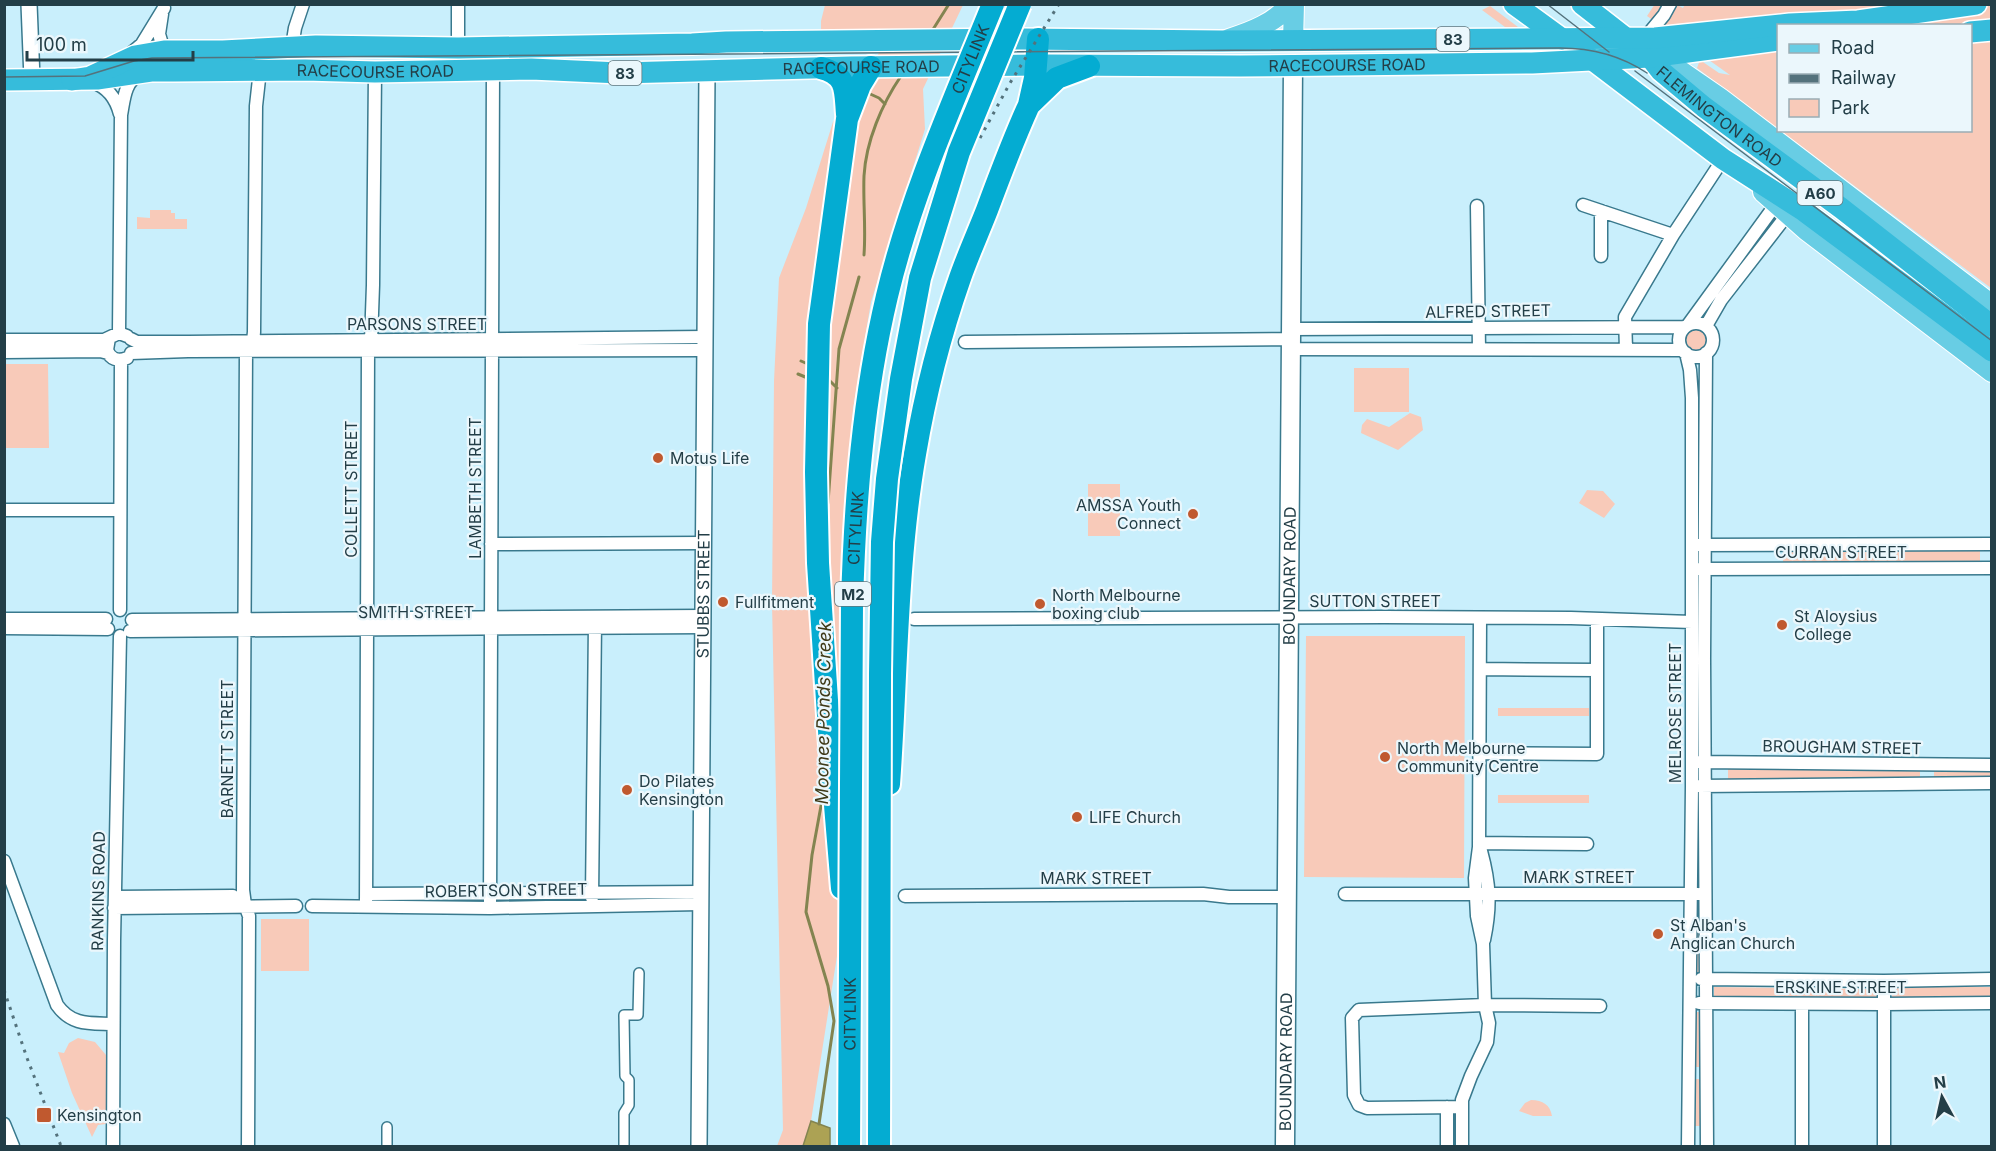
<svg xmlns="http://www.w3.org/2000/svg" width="1996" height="1151" font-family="Inter,sans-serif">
	<rect width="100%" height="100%" fill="#c9effc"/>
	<path fill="#f8cab9" d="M 1655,4 L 1677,5 L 1683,8 L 1685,4 L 1991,5 L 1991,288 L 1781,131 L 1970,130 L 1970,26 L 1778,26 L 1778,129 L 1697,68 L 1700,60 L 1719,73 L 1730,75 L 1647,16 Z
		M 825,5 L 963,5 L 923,89 L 925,129 L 871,302 L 853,409 L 839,640 L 840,937 L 811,1121 L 803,1146 L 777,1146 L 783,1130 L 772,603 L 774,381 L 779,278 L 806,208 L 833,122 L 893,32 L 821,33 L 821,21 Z
		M 1490,6 L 1518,27 L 1505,27 L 1482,10 Z
		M 150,210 L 171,210 L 171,213 L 175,213 L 175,219 L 187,219 L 187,229 L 137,229 L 137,217 L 150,218 Z
		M1686 340a10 10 0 1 1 20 0a10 10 0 1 1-20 0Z
		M 4,364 L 48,364 L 49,448 L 5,448 Z
		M 1354,368 L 1409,368 L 1409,412 L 1354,412 Z
		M 1410,413 L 1421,417 L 1423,430 L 1398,450 L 1361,433 L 1362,425 L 1367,419 L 1389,427 Z
		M 1088,484 L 1120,484 L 1120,536 L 1088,536 Z
		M 1587,490 L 1603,491 L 1615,504 L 1604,518 L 1579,503 Z
		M 1783,551 L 1980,551 L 1980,562 L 1783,563 Z
		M 1306,636 L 1465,636 L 1464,878 L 1304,877 Z
		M 1498,708 L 1589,708 L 1589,716 L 1498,716 Z
		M 1934,768 L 1991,768 L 1991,780 L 1934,779 Z
		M 1728,769 L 1920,770 L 1920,781 L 1728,781 Z
		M 1498,795 L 1589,795 L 1589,803 L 1498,803 Z
		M 1694,907 L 1701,907 L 1702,972 L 1695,972 Z
		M 261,919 L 309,919 L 309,971 L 261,971 Z
		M 1892,986 L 1991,987 L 1991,999 L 1892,998 Z
		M 1714,987 L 1878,989 L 1878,999 L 1714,998 Z
		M 1695,1012 L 1701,1012 L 1701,1067 L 1695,1067 Z
		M 78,1038 L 95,1042 L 106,1055 L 106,1124 L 98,1125 L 92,1137 L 72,1093 L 58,1052 L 64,1053 L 69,1043 Z
		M 1695,1079 L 1703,1079 L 1703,1126 L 1695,1126 Z
		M 1531,1100 C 1543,1100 1550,1105 1552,1116 L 1533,1116 L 1519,1111 L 1525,1103 Z"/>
	<path fill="#aca254" stroke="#838450" stroke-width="1.5" d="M 811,1121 L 830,1128 L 830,1146 L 803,1146 Z"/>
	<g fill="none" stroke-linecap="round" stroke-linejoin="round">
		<path stroke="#838450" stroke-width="3" d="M 932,31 L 949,4
			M 868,93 L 879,98 L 885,104
			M 864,255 C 866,228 863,202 864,176 C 866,141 882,104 901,76
			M 801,361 L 810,365
			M 798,374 L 810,379
			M 827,378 L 837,388
			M 828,503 L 839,349 L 859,277
			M 819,1124 L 834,1021 L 828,986 L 806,912 L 812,855 L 823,795"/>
		<g stroke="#39798d" stroke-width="12">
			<path id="pedestrian" d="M 387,1146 L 387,1127
				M 624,1146 L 624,1113 L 629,1105 L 629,1080 L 625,1076 L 624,1015 L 638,1015 L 639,973"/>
		</g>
		<g stroke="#39798d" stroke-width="15">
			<path id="minor" d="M 458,4 L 458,48
				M 162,14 L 159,34 L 164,51
				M 1645,38 L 1664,15 L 1670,4
				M 292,47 L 295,28 L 303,4
				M 129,55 L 142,44 L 164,8
				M 92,82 C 108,87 116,98 120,114
				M 1583,205 L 1673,235
				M 1477,206 L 1479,349
				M 1601,211 L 1601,256
				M1679 340a17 17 0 1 1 34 0a17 17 0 1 1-34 0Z
				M 1688,325 L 1776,204
				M 1706,326 L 1721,300 L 1787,215
				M 1291,329 L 1685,327
				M 119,333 L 121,115 C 124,100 124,82 140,74
				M 109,338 L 107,350 C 110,359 118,362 127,358
				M 131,339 L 137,342 L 189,342 L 705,337
				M 4,340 L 104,340 L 119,333 L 127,336
				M 965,342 L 1291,339
				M 1291,349 L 1682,350
				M 1626,349 L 1625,317 L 1673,235 L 1723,159
				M 4,352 L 100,351 L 108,353
				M 131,353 L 188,351 L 705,350
				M 1686,353 L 1690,370 L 1692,398 L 1692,786 L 1688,1146
				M 1706,353 L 1704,659 L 1707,1146
				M 4,510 L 120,510
				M 491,544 L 703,543
				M 1698,545 L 1992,544
				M 1699,569 L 1992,568
				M 120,610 L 121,360
				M 4,619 L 106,619
				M 914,619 L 1384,617 L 1571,618 L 1692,622
				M 132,620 L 703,616
				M 4,628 L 108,629
				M 130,631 L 703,627
				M 1480,669 L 1597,670
				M 1480,753 L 1597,754 L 1597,619
				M 1699,762 L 1992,765
				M 1699,786 L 1992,783
				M 1479,843 L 1587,844
				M 1481,851 C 1490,884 1491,906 1484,940
				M 4,861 L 57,1005 C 72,1026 90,1023 113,1024
				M 366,894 L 700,892
				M 1345,894 L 1698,894
				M 905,896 L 1203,894 L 1229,897 L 1287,897
				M 115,897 L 233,896 L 245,905
				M 592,898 L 595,622
				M 312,906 L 490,908 L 700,904
				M 366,907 L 368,350 L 371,341 L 373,285 L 375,72
				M 114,908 L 296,906
				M 490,908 L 493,69
				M 1701,979 L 1884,981 L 1992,979
				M 1884,981 L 1884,1146
				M 1699,1003 L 1884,1004 L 1992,1003
				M 1802,1004 L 1802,1146
				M 1447,1107 L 1447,1146
				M 1461,1107 L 1367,1108 L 1359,1105 L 1354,1095 L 1352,1018 L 1359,1010 L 1485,1005 L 1600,1006
				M 4,1124 L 13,1146
				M 113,1146 L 114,941 L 120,636
				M 248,1146 L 249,916 L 245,905 L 243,890 L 246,351 L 253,341 L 254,332 L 256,106 L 260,70
				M 1462,1146 L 1462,1100 L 1471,1076 L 1487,1042 L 1489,1023 L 1485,1005 L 1483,944 L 1477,916 L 1475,878 L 1479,847 L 1480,618"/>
		</g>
		<g stroke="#39798d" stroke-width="18">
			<g id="tertiary">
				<path d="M 29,4 L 32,79"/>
				<path id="s1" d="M 699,1146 L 707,72"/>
			</g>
		</g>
		<g stroke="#39798d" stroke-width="21">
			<g id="secondary">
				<path id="s2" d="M 1285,1146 L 1293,66"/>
			</g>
		</g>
		<g stroke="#fff" stroke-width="22">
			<path id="primary" d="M 1229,39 C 1251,32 1275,23 1290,4
				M 1293,41 L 1294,4
				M 1652,58 L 1675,67 L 1720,98 L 1992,305
				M 1763,192 L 1806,230 L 1992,372"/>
		</g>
		<g stroke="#fff" stroke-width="24">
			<g id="trunk">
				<path d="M 1514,4 L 1562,39"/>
				<path id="s3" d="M 1582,4 L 1650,57 L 1661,71 L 1704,107 L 1841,208 L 1992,326"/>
				<path d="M 1970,32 L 1992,30"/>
				<path d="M 1590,58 L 1723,159 L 1804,211 L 1992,351"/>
				<path id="s4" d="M 4,80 L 97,79 L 151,71 L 174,71 L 305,70 L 375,72 L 531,69 L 620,73 L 851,67 L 1047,65 L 1240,66 L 1532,63 L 1650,57 L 1778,40"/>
				<path d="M 72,80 L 90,77 L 135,56 L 164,51 L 223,51 L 316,46 L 458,48 L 692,44 L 726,42 L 1022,39 L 1221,41 L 1655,38 L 1790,24 L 1858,21 L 1976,4"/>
			</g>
		</g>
		<g stroke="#fff" stroke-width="26">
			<path id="motorway" d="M 821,68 C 848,75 845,91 847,114
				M 1029,105 L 1057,78 L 1089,66
				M 889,784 C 897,674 896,563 915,454 C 925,395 940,335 960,278 C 968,255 978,233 987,210 C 1000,175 1013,140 1029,105 L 1035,78 L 1038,39
				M 842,888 L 830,746 L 818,563 L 816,472 L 819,324 L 847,119 L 860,85 L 871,67"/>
		</g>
		<use href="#pedestrian" stroke="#fff" stroke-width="9"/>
		<use href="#minor" stroke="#fff" stroke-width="12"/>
		<use href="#tertiary" stroke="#fff" stroke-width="15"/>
		<use href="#secondary" stroke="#fff" stroke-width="18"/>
		<use href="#primary" stroke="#68cde4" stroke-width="20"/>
		<use href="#trunk" stroke="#36bcdb" stroke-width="21"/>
		<use href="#motorway" stroke="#04acd2" stroke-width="22"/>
		<path stroke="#54727c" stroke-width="1.5" d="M 1547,4 L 1609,52
			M 1635,71 L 1992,341
			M 4,77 L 85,76 L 134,61 L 152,58 L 1560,48 C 1592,48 1620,55 1647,73"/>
		<path stroke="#54727c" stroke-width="3" stroke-dasharray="3 6" stroke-linecap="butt" d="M 980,138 L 1010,83 L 1059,4
			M 4,990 L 27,1058 L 61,1146"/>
		<g stroke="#fff" stroke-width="26" stroke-linecap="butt">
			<g id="motorway-bridge">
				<path id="s5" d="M 849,1146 L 852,603 C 855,500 863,397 887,296 C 911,195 954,100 993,4"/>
				<path d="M 879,1146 L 880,674 L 882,542 L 887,479 L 901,379 L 920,278 L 959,152 L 1020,4"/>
			</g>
		</g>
		<use href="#motorway-bridge" stroke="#04acd2" stroke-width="22"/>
	</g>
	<g fill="#c0592f" stroke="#ebf7fc" stroke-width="2">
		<circle cx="658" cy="458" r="6"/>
		<circle cx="1193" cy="514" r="6"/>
		<circle cx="723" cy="602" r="6"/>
		<circle cx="1040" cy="604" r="6"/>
		<circle cx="1782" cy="625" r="6"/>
		<circle cx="1385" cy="757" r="6"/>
		<circle cx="627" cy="790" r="6"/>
		<circle cx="1077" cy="817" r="6"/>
		<circle cx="1658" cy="934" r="6"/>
		<rect x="36" y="1107" width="16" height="16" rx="3"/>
	</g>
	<g text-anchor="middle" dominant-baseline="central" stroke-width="4.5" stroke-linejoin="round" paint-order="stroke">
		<g fill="#ebf7fc" stroke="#5f767d" stroke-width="1.5">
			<rect x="1436.5" y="27" width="33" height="24" rx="4.5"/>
			<rect x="608.5" y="61" width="33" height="24" rx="4.5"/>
			<rect x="1797.5" y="181" width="45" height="24" rx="4.5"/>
			<rect x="835" y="582" width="36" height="24" rx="4.5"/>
		</g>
		<g font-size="15" font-weight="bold" fill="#233e47">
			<text x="1453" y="39">83</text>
			<text x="625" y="73">83</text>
			<text x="1820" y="193">A60</text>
			<text x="853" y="594">M2</text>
		</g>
		<g font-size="16" fill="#233e47" stroke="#ebf7fc">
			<text stroke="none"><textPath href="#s5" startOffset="1104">CITYLINK</textPath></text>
			<text stroke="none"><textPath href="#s4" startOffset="1344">RACECOURSE ROAD</textPath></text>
			<text stroke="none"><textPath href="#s4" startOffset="858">RACECOURSE ROAD</textPath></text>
			<text stroke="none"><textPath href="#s4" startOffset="372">RACECOURSE ROAD</textPath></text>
			<text stroke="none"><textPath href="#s3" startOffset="178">FLEMINGTON ROAD</textPath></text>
			<text transform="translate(1488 311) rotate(-1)">ALFRED STREET</text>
			<text x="417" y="324">PARSONS STREET</text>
			<text transform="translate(475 488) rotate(-90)">LAMBETH STREET</text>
			<text transform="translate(351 489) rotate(-90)">COLLETT STREET</text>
			<text stroke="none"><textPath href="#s5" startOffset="618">CITYLINK</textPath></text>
			<text x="1841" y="552">CURRAN STREET</text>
			<text stroke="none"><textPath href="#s2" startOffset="570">BOUNDARY ROAD</textPath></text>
			<text stroke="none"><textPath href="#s1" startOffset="552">STUBBS STREET</textPath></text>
			<text x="1375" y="601">SUTTON STREET</text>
			<text x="416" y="612">SMITH STREET</text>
			<text transform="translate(1675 713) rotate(-90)">MELROSE STREET</text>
			<text transform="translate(1842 747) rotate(1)">BROUGHAM STREET</text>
			<text transform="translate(227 749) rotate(-90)">BARNETT STREET</text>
			<text x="1579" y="877">MARK STREET</text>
			<text x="1096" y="878">MARK STREET</text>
			<text transform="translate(506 890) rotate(-1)">ROBERTSON STREET</text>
			<text transform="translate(98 891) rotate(-89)">RANKINS ROAD</text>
			<text x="1841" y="987">ERSKINE STREET</text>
			<text stroke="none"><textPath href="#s5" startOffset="132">CITYLINK</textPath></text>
			<text stroke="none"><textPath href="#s2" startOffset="84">BOUNDARY ROAD</textPath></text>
		</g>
		<g font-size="16" fill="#233e47" stroke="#ebf7fc" text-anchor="start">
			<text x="670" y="458">Motus Life</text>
			<text x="1181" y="505" text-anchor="end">AMSSA Youth<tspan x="1181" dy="18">Connect</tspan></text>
			<text x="1052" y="595">North Melbourne<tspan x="1052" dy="18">boxing club</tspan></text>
			<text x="735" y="602">Fullfitment</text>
			<text x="1794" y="616">St Aloysius<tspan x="1794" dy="18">College</tspan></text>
			<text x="1397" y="748">North Melbourne<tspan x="1397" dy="18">Community Centre</tspan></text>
			<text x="639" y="781">Do Pilates<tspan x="639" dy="18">Kensington</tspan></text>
			<text x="1089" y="817">LIFE Church</text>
			<text x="1670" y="925">St Alban's<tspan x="1670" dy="18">Anglican Church</tspan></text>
			<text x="57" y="1115">Kensington</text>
		</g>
		<g font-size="18" font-style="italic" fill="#3f3a18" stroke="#ebf7fc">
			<text transform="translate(823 713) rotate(-89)">Moonee Ponds Creek</text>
		</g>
	</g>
	<rect width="1996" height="1151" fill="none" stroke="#233e47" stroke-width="12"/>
	<rect x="1777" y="24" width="195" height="108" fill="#ebf7fc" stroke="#9badb4" stroke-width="1.5"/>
	<rect x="1789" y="44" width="30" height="9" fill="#68cde4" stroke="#9badb4" stroke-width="1.5"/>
	<text x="1831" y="54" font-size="18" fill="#233e47">Road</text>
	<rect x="1789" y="74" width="30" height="9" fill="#54727c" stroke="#9badb4" stroke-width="1.5"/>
	<text x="1831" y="84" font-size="18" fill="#233e47">Railway</text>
	<rect x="1789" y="99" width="30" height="18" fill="#f8cab9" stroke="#9badb4" stroke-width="1.5"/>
	<text x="1831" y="114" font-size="18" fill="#233e47">Park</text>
	<g transform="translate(1942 1097) rotate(352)" stroke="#ebf7fc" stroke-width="4.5" paint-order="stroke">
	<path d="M0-4.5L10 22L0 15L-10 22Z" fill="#233e47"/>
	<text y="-9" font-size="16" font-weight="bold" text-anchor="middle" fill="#233e47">N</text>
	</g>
	<path d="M27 51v9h166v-9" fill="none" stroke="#233e47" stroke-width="3"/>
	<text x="36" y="51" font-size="18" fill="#233e47" stroke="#ebf7fc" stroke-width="4.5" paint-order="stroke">100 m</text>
</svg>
